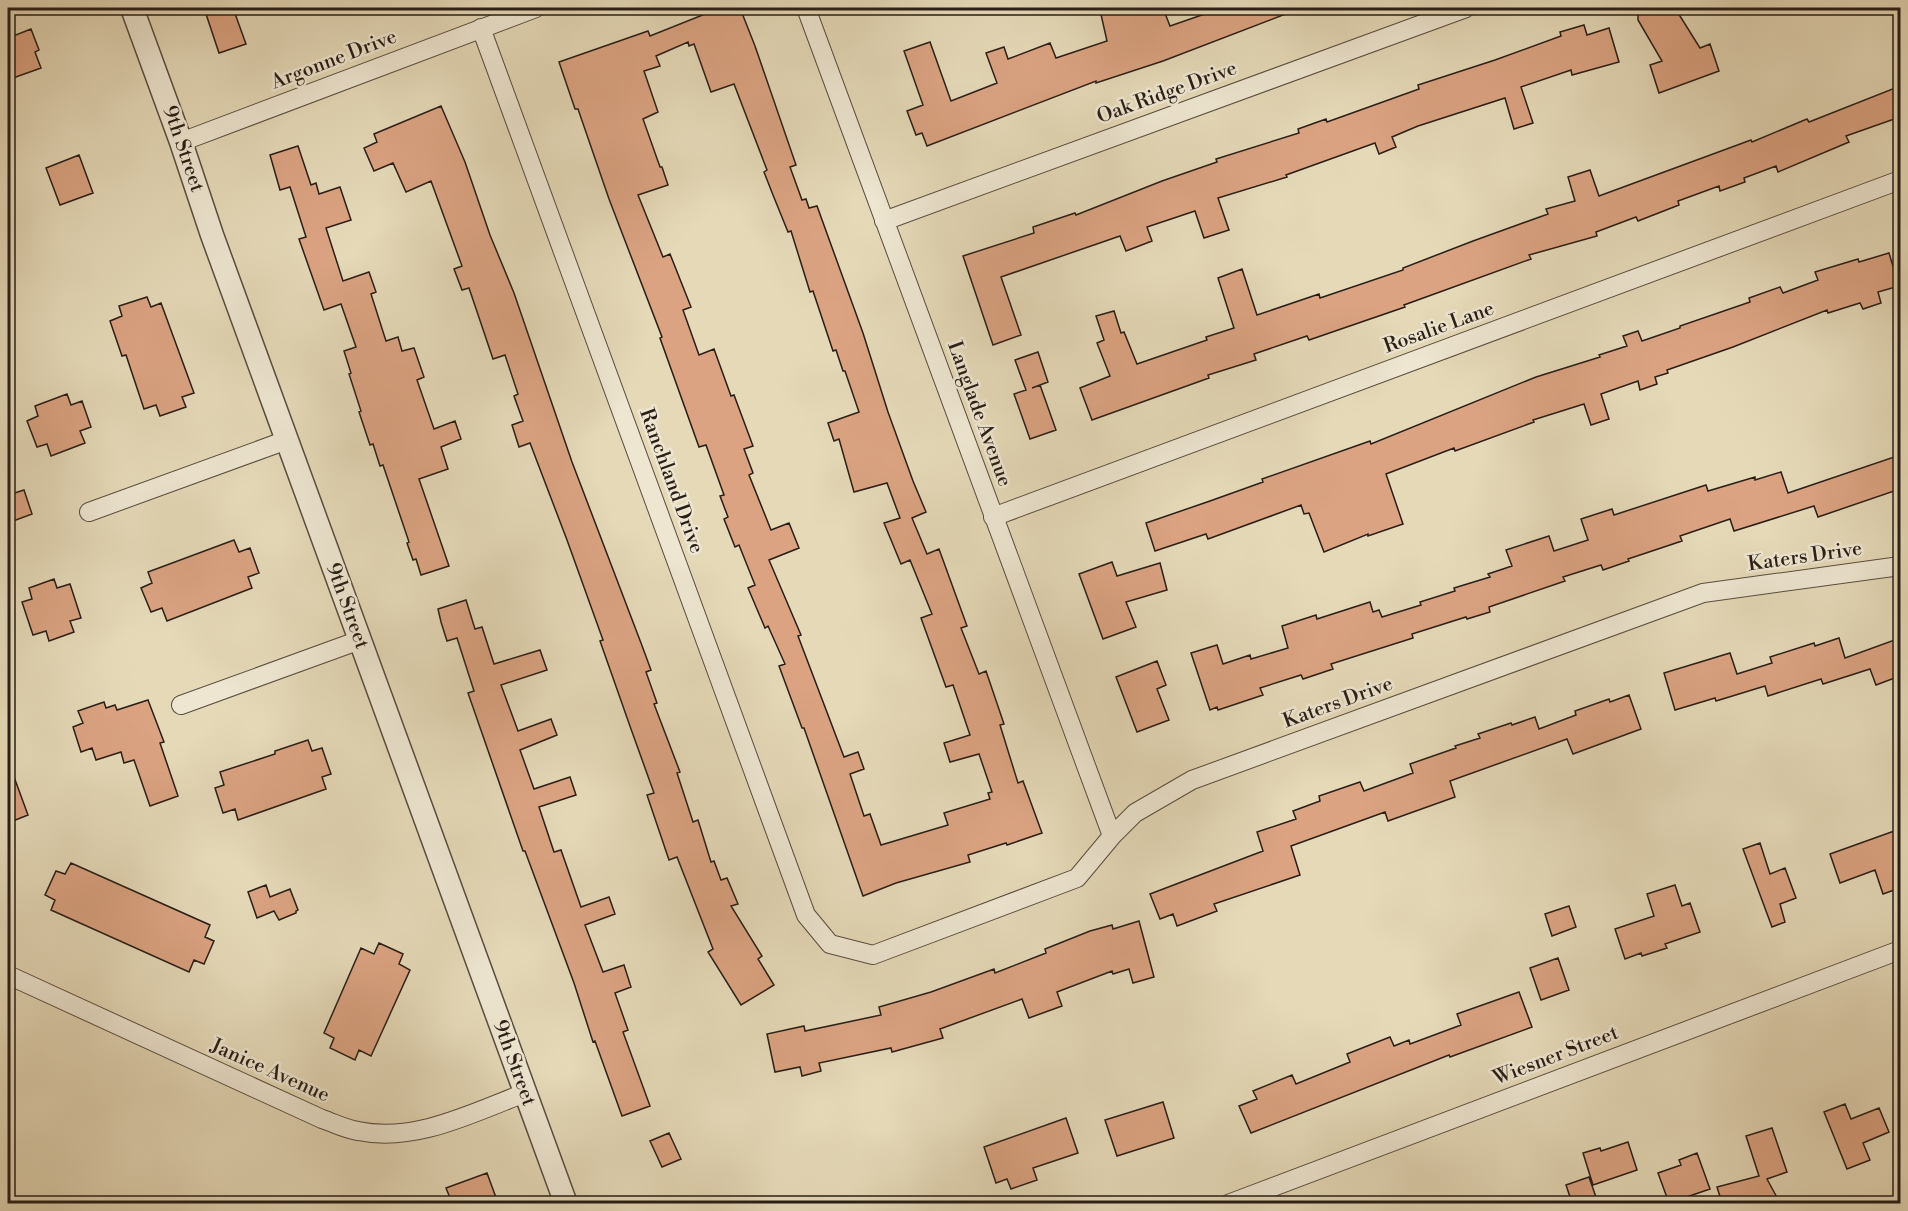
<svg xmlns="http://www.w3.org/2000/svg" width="1908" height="1211" font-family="'Libre Bodoni',serif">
	<rect width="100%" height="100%" fill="#e5d9b8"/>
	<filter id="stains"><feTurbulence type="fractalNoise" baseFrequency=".00333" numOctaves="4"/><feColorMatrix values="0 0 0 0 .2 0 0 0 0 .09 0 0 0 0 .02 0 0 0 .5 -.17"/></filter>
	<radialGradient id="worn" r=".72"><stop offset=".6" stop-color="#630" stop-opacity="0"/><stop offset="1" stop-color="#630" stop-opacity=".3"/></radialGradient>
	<path fill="#dba382" stroke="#291e16" stroke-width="1.5" fill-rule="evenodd" d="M 204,8 L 233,8 L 246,44 L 219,53 Z
		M 720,8 L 740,8 L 755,46 L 796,165 L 790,167 L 802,200 L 806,199 L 809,208 L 817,206 L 863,333 L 888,412 L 913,481 L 926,512 L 912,518 L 927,554 L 939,549 L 967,626 L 961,628 L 979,674 L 986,671 L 1004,724 L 1000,725 L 1018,783 L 1023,781 L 1042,833 L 1007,845 L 1006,843 L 968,855 L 970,862 L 896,883 L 863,896 L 804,728 L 802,728 L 779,666 L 785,664 L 768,626 L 765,628 L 748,588 L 755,585 L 739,545 L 735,547 L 724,519 L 728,517 L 720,496 L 724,495 L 706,445 L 699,447 L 660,338 L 662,337 L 609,199 L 578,109 L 575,109 L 559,62 L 648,31 L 650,36 ZM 688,42 L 689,46 L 694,44 L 711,92 L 734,84 L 767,170 L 764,172 L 773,195 L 788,232 L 791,231 L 810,292 L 813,291 L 833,351 L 836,350 L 843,371 L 845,371 L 859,412 L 828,423 L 834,441 L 839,439 L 854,492 L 887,483 L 900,518 L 884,523 L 901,564 L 910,560 L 932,614 L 921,618 L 946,687 L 953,685 L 970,735 L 944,743 L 950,762 L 979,754 L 992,792 L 988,793 L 990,799 L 944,813 L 948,825 L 881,845 L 870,814 L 864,816 L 850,774 L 864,769 L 858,752 L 844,757 L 798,636 L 801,635 L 769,560 L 799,548 L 789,523 L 771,530 L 749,475 L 753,473 L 744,449 L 753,446 L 734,395 L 731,396 L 714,349 L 699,355 L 683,310 L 691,307 L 670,254 L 663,257 L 638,195 L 668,185 L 662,167 L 660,167 L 643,119 L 658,112 L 644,71 L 660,66 L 656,56 Z
		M 1110,8 L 1163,8 L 1170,26 L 1222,8 L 1296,8 L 1296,10 L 1163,61 L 1096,83 L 1096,81 L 927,146 L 922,133 L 916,135 L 907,111 L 923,105 L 904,51 L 930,42 L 951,101 L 997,83 L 986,53 L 1004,47 L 1008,59 L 1050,43 L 1056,58 L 1107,41 L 1100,10 Z
		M 1647,8 L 1675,8 L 1700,48 L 1710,44 L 1719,71 L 1659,93 L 1650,65 L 1662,61 L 1638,20 L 1638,13 Z
		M 1584,25 L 1587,35 L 1609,28 L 1619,62 L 1572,75 L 1571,70 L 1521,87 L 1533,123 L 1514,129 L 1505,98 L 1418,126 L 1392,137 L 1396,147 L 1379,154 L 1375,143 L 1286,175 L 1287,177 L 1218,198 L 1229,230 L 1204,238 L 1195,211 L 1147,227 L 1152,241 L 1126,251 L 1120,236 L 1001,277 L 1021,335 L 993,345 L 963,256 L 1034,233 L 1033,227 L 1075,213 L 1076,215 L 1162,181 L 1217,162 L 1216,159 L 1299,133 L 1298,129 L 1326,119 L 1327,122 L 1419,89 L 1418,85 L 1495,60 L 1561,36 L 1560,32 Z
		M 31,29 L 39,50 L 35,52 L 41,68 L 13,78 L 8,63 L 8,38 Z
		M 1900,86 L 1900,117 L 1846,136 L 1849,142 L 1778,172 L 1776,166 L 1744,178 L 1745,182 L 1720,191 L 1719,186 L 1678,201 L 1679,205 L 1638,221 L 1636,217 L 1596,232 L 1597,236 L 1529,255 L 1531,259 L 1404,305 L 1405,307 L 1309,340 L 1307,336 L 1254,354 L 1256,360 L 1208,375 L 1209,378 L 1092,420 L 1080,388 L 1110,376 L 1097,343 L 1104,340 L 1096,316 L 1114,311 L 1121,333 L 1124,332 L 1137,364 L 1207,340 L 1206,337 L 1234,328 L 1218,278 L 1242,269 L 1257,315 L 1319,294 L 1320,298 L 1403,270 L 1403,268 L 1473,241 L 1548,214 L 1546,209 L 1575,201 L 1568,177 L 1590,170 L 1599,196 L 1751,140 L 1752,142 L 1807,119 L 1809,122 Z
		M 441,106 L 465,162 L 490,235 L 514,293 L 572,462 L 641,643 L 651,670 L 646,672 L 657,703 L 654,704 L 680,772 L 677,773 L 693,822 L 698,820 L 711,862 L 714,861 L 721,880 L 727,878 L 738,904 L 731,906 L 762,956 L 758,959 L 774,985 L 741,1005 L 708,952 L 713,949 L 677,857 L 669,860 L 647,795 L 654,793 L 631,729 L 600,641 L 603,640 L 567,540 L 530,443 L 519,447 L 512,425 L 523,421 L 514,396 L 518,394 L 505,355 L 493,359 L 469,288 L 462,290 L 454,269 L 462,266 L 431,181 L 406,192 L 393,163 L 374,171 L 364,148 L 377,142 L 374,134 Z
		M 298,146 L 311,185 L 316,183 L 319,194 L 340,187 L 351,220 L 326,228 L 343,281 L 369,272 L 376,292 L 371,294 L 386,341 L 398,337 L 402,351 L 414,348 L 424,377 L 417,380 L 434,429 L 455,421 L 461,439 L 441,447 L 448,469 L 419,479 L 449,566 L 421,575 L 416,559 L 413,560 L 407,543 L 409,542 L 383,465 L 380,466 L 373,444 L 370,445 L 359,412 L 361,411 L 349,374 L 351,373 L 344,351 L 356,347 L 341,304 L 324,310 L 299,239 L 306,237 L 290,187 L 280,190 L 270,155 Z
		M 79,155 L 93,193 L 60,205 L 46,168 Z
		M 1889,253 L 1899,286 L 1878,292 L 1881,303 L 1863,309 L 1860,303 L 1828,313 L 1827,310 L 1733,347 L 1667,370 L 1668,373 L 1655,377 L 1657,384 L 1640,390 L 1638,381 L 1601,394 L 1609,419 L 1591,425 L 1584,404 L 1533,420 L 1534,422 L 1455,451 L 1454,448 L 1386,474 L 1403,524 L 1368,536 L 1368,534 L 1324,552 L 1309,513 L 1304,514 L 1301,505 L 1208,539 L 1206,534 L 1155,551 L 1146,523 L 1210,501 L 1263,482 L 1262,479 L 1370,441 L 1371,444 L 1536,377 L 1600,357 L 1599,355 L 1627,346 L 1623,336 L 1638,331 L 1642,341 L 1680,328 L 1680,326 L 1750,302 L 1749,298 L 1780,287 L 1783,293 L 1818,280 L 1815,272 L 1858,259 L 1859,262 Z
		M 147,297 L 151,307 L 161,303 L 194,393 L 182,397 L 186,407 L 160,416 L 156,405 L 144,409 L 126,355 L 122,356 L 110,321 L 122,316 L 119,306 Z
		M 1038,352 L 1048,382 L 1032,388 L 1040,385 L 1056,430 L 1030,439 L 1014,394 L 1026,390 L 1015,360 Z
		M 67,394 L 71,405 L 82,401 L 91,427 L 80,431 L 85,443 L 51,456 L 47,444 L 37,447 L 27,421 L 38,416 L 35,406 Z
		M 1900,455 L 1900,489 L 1818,517 L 1814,506 L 1734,531 L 1730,519 L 1680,536 L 1682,541 L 1628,559 L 1629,561 L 1603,570 L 1601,565 L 1563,577 L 1565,581 L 1489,607 L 1490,612 L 1467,619 L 1466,617 L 1412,634 L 1413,638 L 1331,664 L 1333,669 L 1303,679 L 1301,675 L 1260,688 L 1263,695 L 1218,710 L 1217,707 L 1210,710 L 1191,653 L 1217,645 L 1223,664 L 1250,655 L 1251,659 L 1288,648 L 1282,626 L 1316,615 L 1317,619 L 1370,602 L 1373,612 L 1379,610 L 1382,617 L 1421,605 L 1420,602 L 1455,591 L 1454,588 L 1490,577 L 1488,574 L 1512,566 L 1506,550 L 1549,536 L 1554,551 L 1588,540 L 1581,519 L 1612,509 L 1614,515 L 1706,485 L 1708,491 L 1755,477 L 1755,480 L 1781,472 L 1788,493 Z
		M 24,490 L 32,514 L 8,523 L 8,495 Z
		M 234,540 L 239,552 L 250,548 L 259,573 L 248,577 L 252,588 L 167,621 L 162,608 L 151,612 L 141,588 L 152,583 L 148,572 Z
		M 1112,562 L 1117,576 L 1160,563 L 1167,590 L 1126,602 L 1136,627 L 1103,639 L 1079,574 Z
		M 54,579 L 57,588 L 70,584 L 81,618 L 70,621 L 74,632 L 49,641 L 46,631 L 33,635 L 22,602 L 32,599 L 29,588 Z
		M 466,600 L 475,629 L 482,627 L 494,664 L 540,650 L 547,670 L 501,685 L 518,731 L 551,719 L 557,735 L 520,750 L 534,789 L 570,777 L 576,795 L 539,807 L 554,852 L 561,850 L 581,907 L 609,897 L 615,914 L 585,925 L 603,972 L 624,965 L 631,987 L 615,993 L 628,1030 L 623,1032 L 650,1106 L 622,1116 L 595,1041 L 593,1042 L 574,983 L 525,851 L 523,851 L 468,693 L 474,691 L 457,638 L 447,641 L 441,622 L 438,609 Z
		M 1839,638 L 1845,658 L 1900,638 L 1900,676 L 1876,685 L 1870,669 L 1823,684 L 1821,679 L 1768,696 L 1765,686 L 1716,701 L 1715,698 L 1675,710 L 1664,673 L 1730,653 L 1737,674 L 1772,663 L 1770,657 L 1814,643 L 1815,646 Z
		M 1157,661 L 1166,685 L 1157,689 L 1169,720 L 1137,732 L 1116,677 Z
		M 1629,695 L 1641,729 L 1573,754 L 1567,739 L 1450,781 L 1455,797 L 1388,821 L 1385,812 L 1291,846 L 1300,875 L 1214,904 L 1217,911 L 1177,926 L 1173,914 L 1160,919 L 1150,894 L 1263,851 L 1257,832 L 1296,819 L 1293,811 L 1320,801 L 1319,796 L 1360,782 L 1364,791 L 1413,773 L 1410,764 L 1456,748 L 1455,746 L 1480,738 L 1478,734 L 1511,723 L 1512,725 L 1535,717 L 1539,729 L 1576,715 L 1575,711 L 1609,699 L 1610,702 Z
		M 148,700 L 164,742 L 160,743 L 178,796 L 150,806 L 134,760 L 124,763 L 121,752 L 96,760 L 92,748 L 81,752 L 73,727 L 83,723 L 78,711 L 104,702 L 106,708 L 115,705 L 117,710 Z
		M 308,740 L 312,751 L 322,748 L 331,774 L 322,777 L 326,789 L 238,820 L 235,809 L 223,813 L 215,788 L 224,785 L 220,772 L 275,754 L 275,751 Z
		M 8,766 L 10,766 L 28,815 L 8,823 Z
		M 1897,830 L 1900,841 L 1900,888 L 1883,894 L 1875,870 L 1840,883 L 1830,854 Z
		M 1760,843 L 1770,874 L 1785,868 L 1796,898 L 1780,904 L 1785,922 L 1772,927 L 1743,849 Z
		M 71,863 L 210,925 L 205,937 L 214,941 L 204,964 L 194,960 L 189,972 L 51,910 L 55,900 L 45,895 L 56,871 L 65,874 Z
		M 266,885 L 270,897 L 290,889 L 298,910 L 296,911 L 296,913 L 279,920 L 274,911 L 257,918 L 248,892 Z
		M 1675,885 L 1682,906 L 1690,903 L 1700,932 L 1665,944 L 1667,948 L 1642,956 L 1641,953 L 1625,959 L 1615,929 L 1654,916 L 1647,894 Z
		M 1569,906 L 1576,927 L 1552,936 L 1545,914 Z
		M 1139,921 L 1154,977 L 1133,983 L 1129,969 L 1113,974 L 1112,971 L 1057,992 L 1062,1006 L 1029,1018 L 1022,999 L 940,1029 L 943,1038 L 892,1052 L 891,1048 L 819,1063 L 821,1071 L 802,1076 L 800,1067 L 775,1072 L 767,1034 L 804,1026 L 805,1031 L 881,1015 L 879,1007 L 931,992 L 994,969 L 995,973 L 1046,953 L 1045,949 L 1090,931 L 1112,925 L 1113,929 Z
		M 379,943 L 403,954 L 399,964 L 410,970 L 371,1056 L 359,1050 L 355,1060 L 330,1048 L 334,1038 L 324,1033 L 361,948 L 374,954 Z
		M 1558,958 L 1569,990 L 1541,1000 L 1530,968 Z
		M 1519,992 L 1532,1027 L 1450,1057 L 1449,1055 L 1251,1133 L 1239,1106 L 1257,1099 L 1253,1091 L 1292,1075 L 1296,1084 L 1350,1062 L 1347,1054 L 1390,1037 L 1394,1046 L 1409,1040 L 1410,1044 L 1461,1025 L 1457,1014 Z
		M 1163,1102 L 1174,1138 L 1117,1156 L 1105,1120 Z
		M 1845,1104 L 1851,1119 L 1879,1108 L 1889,1132 L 1863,1143 L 1870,1160 L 1847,1169 L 1824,1112 Z
		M 1066,1118 L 1078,1153 L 1033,1168 L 1037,1180 L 1011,1189 L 1007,1179 L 996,1183 L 984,1147 Z
		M 1772,1128 L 1787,1172 L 1767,1179 L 1780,1203 L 1722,1203 L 1717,1187 L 1759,1176 L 1746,1136 Z
		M 669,1133 L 681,1159 L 662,1167 L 650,1141 Z
		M 1628,1142 L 1637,1170 L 1593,1185 L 1583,1153 L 1600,1148 L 1601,1151 Z
		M 1697,1153 L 1710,1189 L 1669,1203 L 1658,1173 L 1681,1165 L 1679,1160 Z
		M 487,1173 L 498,1203 L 452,1203 L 446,1188 Z
		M 1589,1177 L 1598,1203 L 1572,1203 L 1566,1185 Z"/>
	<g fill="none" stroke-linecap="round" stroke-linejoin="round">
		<g stroke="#584d3e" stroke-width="20">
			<path id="minor" d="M 806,8 L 1112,836
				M 481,28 L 806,915 L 830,944 L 873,955 L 1077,878 L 1112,836 L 1135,813 L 1192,780 L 1703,593 L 1900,566
				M 181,142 L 536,8
				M 884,221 L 1466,8
				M 89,512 L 287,440
				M 993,517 L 1900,180
				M 181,705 L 360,640
				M 8,975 L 322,1119 C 334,1123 345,1129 358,1131 C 415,1143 472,1113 525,1093
				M 1228,1204 L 1900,950"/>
		</g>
		<g stroke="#584d3e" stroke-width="25">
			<path id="tertiary" d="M 132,8 L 181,142 L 212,235 L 566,1204"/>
		</g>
		<use href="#minor" stroke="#eee6d1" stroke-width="18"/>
		<use href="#tertiary" stroke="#eee6d1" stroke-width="22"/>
	</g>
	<g text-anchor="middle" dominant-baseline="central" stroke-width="5" stroke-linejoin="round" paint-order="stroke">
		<g font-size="20" fill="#291e16" stroke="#eee6d1">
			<text transform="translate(334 60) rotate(-21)">Argonne Drive</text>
			<text transform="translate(1167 93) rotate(-20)">Oak Ridge Drive</text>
			<text transform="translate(183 149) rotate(71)">9th Street</text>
			<text transform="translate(1439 328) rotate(-20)">Rosalie Lane</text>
			<text transform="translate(979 414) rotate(70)">Langlade Avenue</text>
			<text transform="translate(671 481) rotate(70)">Ranchland Drive</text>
			<text transform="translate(1805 557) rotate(-8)">Katers Drive</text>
			<text transform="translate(347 606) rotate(70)">9th Street</text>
			<text transform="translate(1338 703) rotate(-20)">Katers Drive</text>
			<text transform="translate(1556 1056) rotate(-21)">Wiesner Street</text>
			<text transform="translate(514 1063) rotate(70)">9th Street</text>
			<text transform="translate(270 1071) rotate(24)">Janice Avenue</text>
		</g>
	</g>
	<rect width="1908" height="1211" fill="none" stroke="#e5d9b8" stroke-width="30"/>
	<rect x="9" y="9" width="1890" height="1193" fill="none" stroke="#291e16" stroke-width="3"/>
	<rect x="15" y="15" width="1878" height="1181" fill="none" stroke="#291e16" stroke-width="1.5"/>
	<rect width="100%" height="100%" filter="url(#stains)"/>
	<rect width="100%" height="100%" fill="url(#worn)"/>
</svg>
